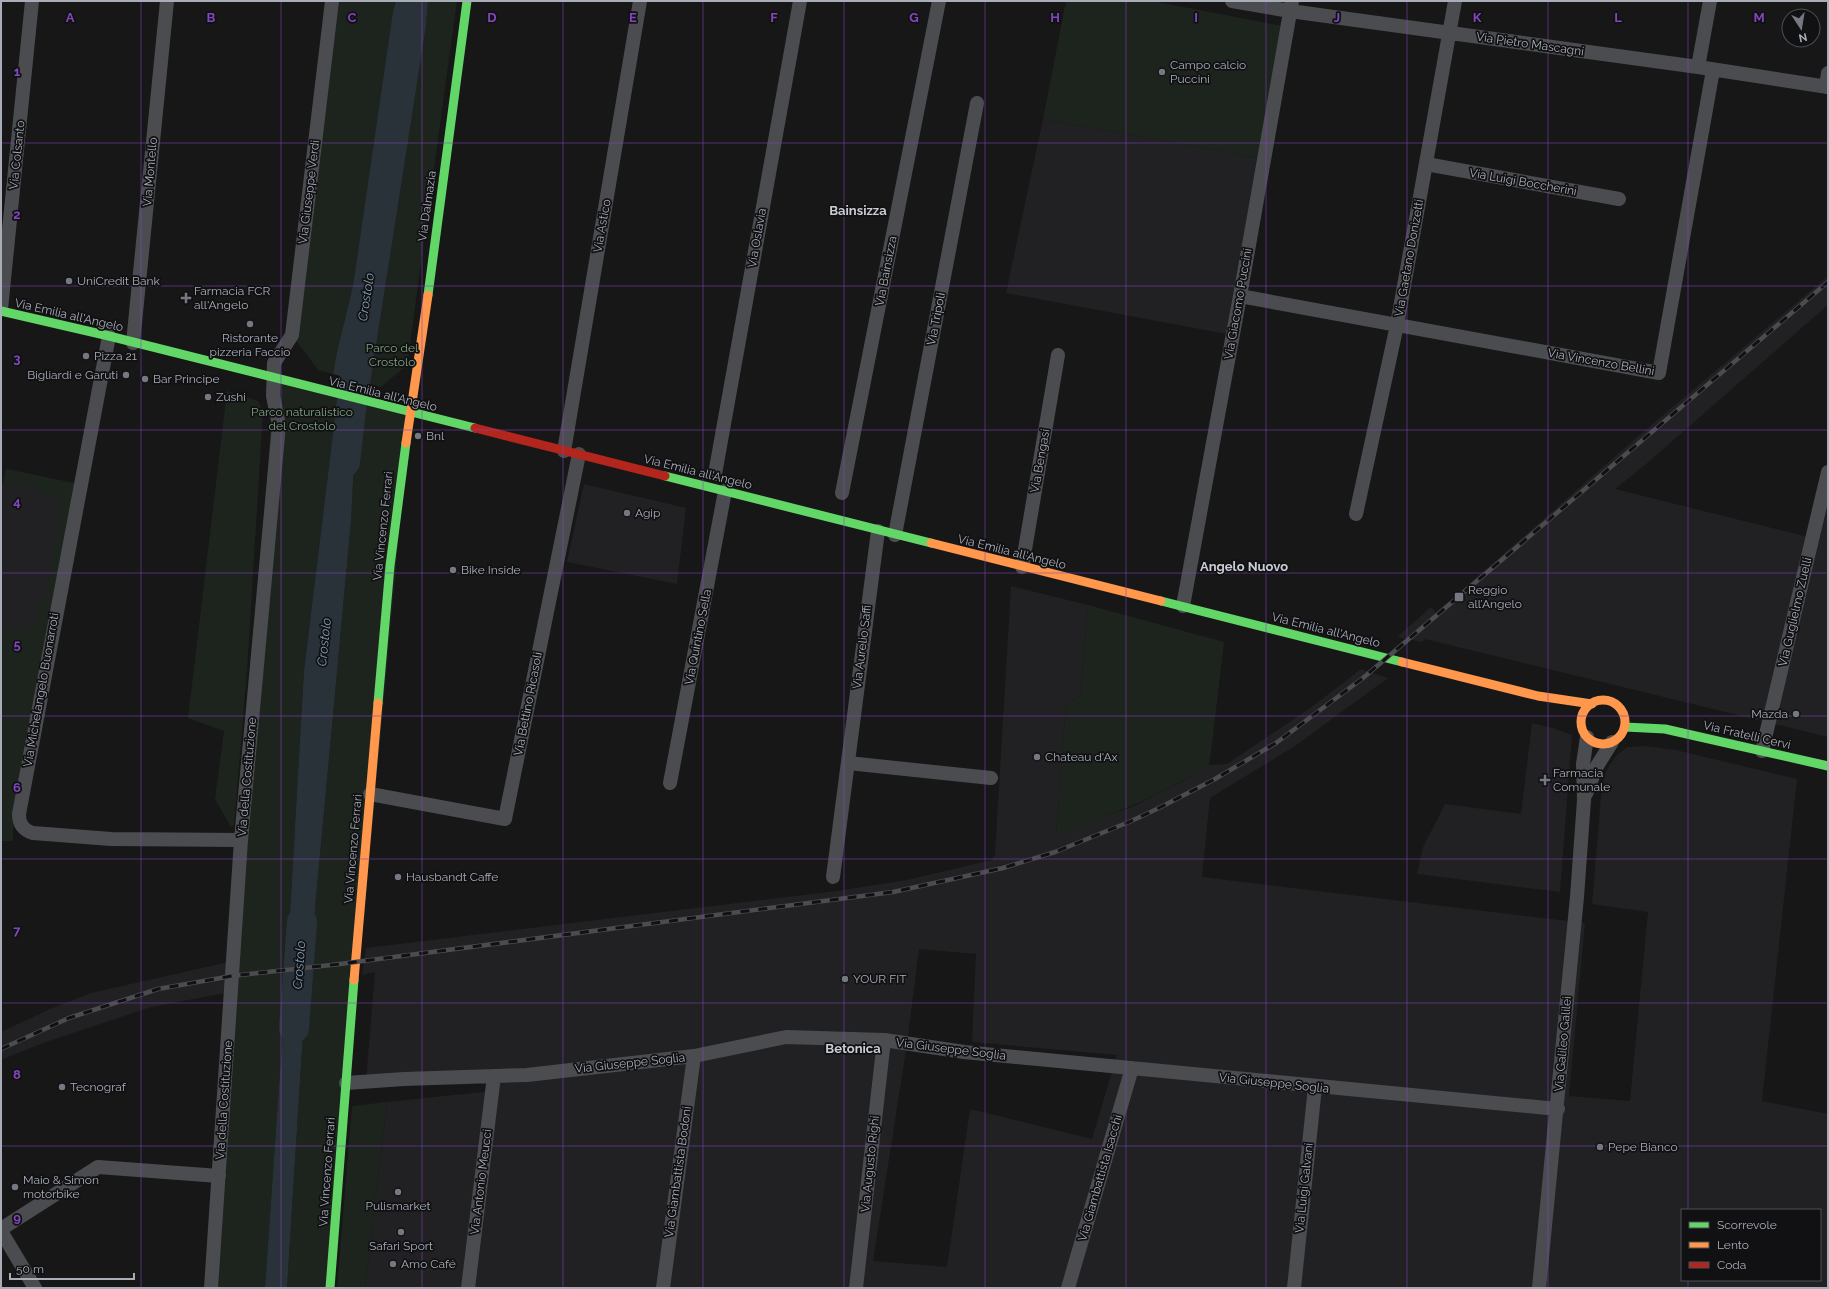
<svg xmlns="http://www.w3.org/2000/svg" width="1829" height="1289" font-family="Raleway,sans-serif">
	<rect width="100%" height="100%" fill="#171717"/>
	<path fill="#212123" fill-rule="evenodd" d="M 1043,119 L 1264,159 L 1232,335 L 1006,293 Z
		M 1828,276 L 1828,305 L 1645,465 L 1615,489 L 1812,538 L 1828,472 L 1828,737 L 1425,639 L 1422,642 L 1397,637 L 1431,607 L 1436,613 L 1636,438 Z
		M 6,469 L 80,484 L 13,830 L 1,827 L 1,491 Z
		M 584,484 L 686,508 L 677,584 L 567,562 Z
		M 1011,586 L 1088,605 L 1080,696 L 1066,703 L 1056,834 L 1132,807 L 1183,781 L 1209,765 L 1227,764 L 1309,709 L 1361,669 L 1388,678 L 1295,746 L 1210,798 L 1202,877 L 1585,923 L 1569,1096 L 1630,1101 L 1648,912 L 1592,904 L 1602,785 L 1607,769 L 1616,756 L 1627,747 L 1645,746 L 1676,750 L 1797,779 L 1762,1101 L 1828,1114 L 1828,1288 L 365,1288 L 387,1102 L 492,1091 L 494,1076 L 366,1081 L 375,972 L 362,975 L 366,948 L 837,891 L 907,880 L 992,860 L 995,854 ZM 919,949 L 976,954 L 972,1042 L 1117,1055 L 1092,1139 L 970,1109 L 947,1267 L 873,1261 L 907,1044 ZM 1682,1210 L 1820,1210 L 1820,1280 L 1682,1280 Z
		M 1532,723 L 1553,728 L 1572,735 L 1560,892 L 1417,874 L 1423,847 L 1445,804 L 1521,814 Z
		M 233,961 L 231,992 L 151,1007 L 43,1043 L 1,1060 L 1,1032 L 50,1009 L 91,993 Z"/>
	<path fill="#1d241e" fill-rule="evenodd" d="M 332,1 L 396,1 L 393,11 L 353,286 L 337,352 L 333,374 L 318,370 L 292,335 Z
		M 428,1 L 457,1 L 407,365 L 381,387 L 370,384 L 426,26 Z
		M 1066,1 L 1152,1 L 1287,27 L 1264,159 L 1043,119 Z
		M 274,379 L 410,414 L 330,1288 L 287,1288 L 306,985 L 286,987 L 265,1288 L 211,1288 ZM 335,417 L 356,423 L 351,521 L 310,962 L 287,965 L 304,671 Z
		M 227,391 L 258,401 L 263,411 L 247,671 L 234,825 L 231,827 L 215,799 L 224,731 L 188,718 Z
		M 6,469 L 76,484 L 13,830 L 13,841 L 1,841 L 1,627 L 22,634 L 35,624 L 39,598 L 50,600 L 52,592 L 47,591 L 63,499 L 38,495 L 38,490 L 3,483 Z
		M 1088,605 L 1224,642 L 1211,752 L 1209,765 C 1160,796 1111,816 1056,834 L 1066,703 L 1080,696 Z
		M 387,1102 L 365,1288 L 337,1288 L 352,1106 Z"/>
	<path fill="#2a3239" d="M 396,1 L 428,1 L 426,26 L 370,384 L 333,374 L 337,352 L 353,286 L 393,11 Z
		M 335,417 L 356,423 L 351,521 L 310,962 L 287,965 L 304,671 Z
		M 306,985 L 287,1288 L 265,1288 L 286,987 Z"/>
	<path fill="#171717" d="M 331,374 L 333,374 L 372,385 L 370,386 L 333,376 Z"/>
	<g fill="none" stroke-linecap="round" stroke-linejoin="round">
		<path stroke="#2a3239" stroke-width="30" d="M 345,462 L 359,339
			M 294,1028 L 302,922"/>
		<path stroke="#4b4c50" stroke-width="14" d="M 1232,1 L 1290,11 L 1698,67 L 1828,87
			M 1698,67 L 1710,1
			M 1826,87 L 1828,73
			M 1426,164 L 1619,199
			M 1240,296 L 1659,373 L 1713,70
			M 1,309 L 32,1
			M 109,336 L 19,814 C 19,824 23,830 33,833 L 111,839 L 241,840
			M 133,343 L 167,1
			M 564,451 L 640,1
			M 715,474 L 800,1
			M 842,493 L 939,1
			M 1356,514 L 1397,325 L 1455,1
			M 895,535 L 977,103
			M 1022,567 L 1058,355
			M 1183,606 L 1240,296 L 1292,1
			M 1762,751 L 1828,472
			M 848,763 L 991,778
			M 670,783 L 725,491
			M 370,794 L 505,819 L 579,454
			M 1586,794 L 1597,766 L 1612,742
			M 833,877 L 878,531
			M 346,1083 L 404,1079 L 527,1075 L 694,1056 L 786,1037 L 884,1040 L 964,1052 L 1558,1109
			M 1,1229 L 98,1167 L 219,1176
			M 1,1231 L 35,1288
			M 211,1288 L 241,840 L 279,425 L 273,396 L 274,363 L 292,335 L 332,1
			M 468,1288 L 494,1076
			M 663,1288 L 694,1056
			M 856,1288 L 884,1040
			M 1068,1288 L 1132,1068
			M 1294,1288 L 1315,1087
			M 1539,1288 L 1577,897 L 1584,800 L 1583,764 L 1587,737"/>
		<path stroke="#63d668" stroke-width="9" d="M 428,295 L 467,1
			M 1,311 L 109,336 L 475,428
			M 665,476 L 931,543
			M 1161,601 L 1402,662
			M 378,703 L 390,566 L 406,443
			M 1625,727 L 1665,729 L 1828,766
			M 330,1288 L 354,980"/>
		<path stroke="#ff974d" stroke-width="9" d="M 406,443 L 428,295
			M 931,543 L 1161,601
			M 1402,662 L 1538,696 L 1592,704
			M1581 722a22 22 0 1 1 44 0a22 22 0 1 1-44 0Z
			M 354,980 L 378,703"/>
		<path stroke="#b3261e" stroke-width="9" d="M 475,428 L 665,476"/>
		<g stroke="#4b4c4f" stroke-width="4.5">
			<path id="rail" d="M 1,1049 L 69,1018 L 158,989 L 232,976 L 340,964 L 893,892 L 1003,868 L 1055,852 L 1129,822 L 1157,809 L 1215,779 L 1276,743 L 1363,678 L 1828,282"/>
		</g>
		<use href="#rail" stroke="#111113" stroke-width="3" stroke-dasharray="9" stroke-linecap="butt"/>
	</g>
	<path fill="none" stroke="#8446be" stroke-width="1" stroke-opacity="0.55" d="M 141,1 L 141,1288M 281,1 L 281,1288M 422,1 L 422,1288M 563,1 L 563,1288M 703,1 L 703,1288M 844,1 L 844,1288M 985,1 L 985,1288M 1126,1 L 1126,1288M 1266,1 L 1266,1288M 1407,1 L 1407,1288M 1548,1 L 1548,1288M 1688,1 L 1688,1210M 1,143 L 1828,143M 1,286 L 1828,286M 1,430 L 1828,430M 1,573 L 1828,573M 1,716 L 1828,716M 1,859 L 1828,859M 1,1003 L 1828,1003M 1,1146 L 1828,1146M 1688,1280 L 1688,1288"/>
	<g fill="#757880" stroke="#111113" stroke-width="1.5">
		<circle cx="1162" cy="72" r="4"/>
		<circle cx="69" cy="281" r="4"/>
		<path d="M184 292h4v4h4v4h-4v4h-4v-4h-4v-4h4z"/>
		<circle cx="250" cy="324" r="4"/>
		<circle cx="86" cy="356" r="4"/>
		<circle cx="126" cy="375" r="4"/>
		<circle cx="145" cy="379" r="4"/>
		<circle cx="208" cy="397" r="4"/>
		<circle cx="418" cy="436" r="4"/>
		<circle cx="627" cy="513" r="4"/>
		<circle cx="453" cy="570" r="4"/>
		<rect x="1454" y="592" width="10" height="10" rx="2"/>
		<circle cx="1796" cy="714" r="4"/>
		<circle cx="1037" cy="757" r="4"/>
		<path d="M1543 774h4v4h4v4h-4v4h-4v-4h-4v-4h4z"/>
		<circle cx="398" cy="877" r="4"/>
		<circle cx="845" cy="979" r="4"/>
		<circle cx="62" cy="1087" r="4"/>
		<circle cx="1600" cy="1147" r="4"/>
		<circle cx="15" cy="1187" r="4"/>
		<circle cx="398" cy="1192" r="4"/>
		<circle cx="401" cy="1232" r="4"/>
		<circle cx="393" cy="1264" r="4"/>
	</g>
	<g text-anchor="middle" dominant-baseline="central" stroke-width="3.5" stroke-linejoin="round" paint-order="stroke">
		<g font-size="12" fill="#a8adb8" stroke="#111113">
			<text transform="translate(1530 44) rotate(8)">Via Pietro Mascagni</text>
			<text transform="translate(17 155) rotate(-84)">Via Colsanto</text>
			<text transform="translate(150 172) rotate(-85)">Via Montello</text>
			<text transform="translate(1523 182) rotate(10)">Via Luigi Boccherini</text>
			<text transform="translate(309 192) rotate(-83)">Via Giuseppe Verdi</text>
			<text transform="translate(427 206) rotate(-82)">Via Dalmazia</text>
			<text transform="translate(602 226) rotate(-80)">Via Astico</text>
			<text transform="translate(757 238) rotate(-80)">Via Oslavia</text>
			<text transform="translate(1409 258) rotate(-80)">Via Gaetano Donizetti</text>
			<text transform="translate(886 271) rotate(-79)">Via Bainsizza</text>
			<text transform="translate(1238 304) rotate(-80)">Via Giacomo Puccini</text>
			<text transform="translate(69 315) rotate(13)">Via Emilia all'Angelo</text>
			<text transform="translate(936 319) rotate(-79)">Via Tripoli</text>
			<text transform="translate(1601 362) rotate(10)">Via Vincenzo Bellini</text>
			<text transform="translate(383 394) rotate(14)">Via Emilia all'Angelo</text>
			<text transform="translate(1040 461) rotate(-80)">Via Bengasi</text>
			<text transform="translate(698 472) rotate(14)">Via Emilia all'Angelo</text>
			<text transform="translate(383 526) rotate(-84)">Via Vincenzo Ferrari</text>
			<text transform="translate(1012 552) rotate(14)">Via Emilia all'Angelo</text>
			<text transform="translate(1795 612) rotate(-77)">Via Guglielmo Zuelli</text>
			<text transform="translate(1326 630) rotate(14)">Via Emilia all'Angelo</text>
			<text transform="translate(698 637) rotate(-79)">Via Quintino Sella</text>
			<text transform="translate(862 647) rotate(-83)">Via Aurelio Saffi</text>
			<text transform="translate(41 690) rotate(-80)">Via Michelangelo Buonarroti</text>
			<text transform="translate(528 704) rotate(-79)">Via Bettino Ricasoli</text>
			<text transform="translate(1747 735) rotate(13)">Via Fratelli Cervi</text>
			<text transform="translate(247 777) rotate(-85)">Via della Costituzione</text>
			<text transform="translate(353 849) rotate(-85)">Via Vincenzo Ferrari</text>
			<text transform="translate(1563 1044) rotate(-85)">Via Galileo Galilei</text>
			<text transform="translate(951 1049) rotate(7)">Via Giuseppe Soglia</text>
			<text transform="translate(630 1063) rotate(-6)">Via Giuseppe Soglia</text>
			<text transform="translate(1274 1083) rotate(6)">Via Giuseppe Soglia</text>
			<text transform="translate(224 1100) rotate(-86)">Via della Costituzione</text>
			<text transform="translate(870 1164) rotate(-84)">Via Augusto Righi</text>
			<text transform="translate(327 1172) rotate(-86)">Via Vincenzo Ferrari</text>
			<text transform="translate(678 1172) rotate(-82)">Via Giambattista Bodoni</text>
			<text transform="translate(1100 1178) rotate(-74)">Via Giambattista Isacchi</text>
			<text transform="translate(481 1182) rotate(-83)">Via Antonio Meucci</text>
			<text transform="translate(1304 1188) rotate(-84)">Via Luigi Galvani</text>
		</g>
		<g font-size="12" fill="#a8adb8" stroke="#111113" text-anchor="start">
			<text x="1170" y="65">Campo calcio<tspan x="1170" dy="14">Puccini</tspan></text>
			<text x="77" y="281">UniCredit Bank</text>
			<text x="194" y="291">Farmacia FCR<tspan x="194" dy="14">all'Angelo</tspan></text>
			<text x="250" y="338" text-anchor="middle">Ristorante<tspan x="250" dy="14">pizzeria Faccio</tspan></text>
			<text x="94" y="356">Pizza 21</text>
			<text x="118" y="375" text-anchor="end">Bigliardi e Garuti</text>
			<text x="153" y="379">Bar Principe</text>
			<text x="216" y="397">Zushi</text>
			<text x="426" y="436">Bnl</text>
			<text x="635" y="513">Agip</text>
			<text x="461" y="570">Bike Inside</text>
			<text x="1468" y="590">Reggio<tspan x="1468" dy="14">all’Angelo</tspan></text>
			<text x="1788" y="714" text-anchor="end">Mazda</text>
			<text x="1045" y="757">Chateau d'Ax</text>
			<text x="1553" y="773">Farmacia<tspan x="1553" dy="14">Comunale</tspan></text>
			<text x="406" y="877">Hausbandt Caffe</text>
			<text x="853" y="979">YOUR FIT</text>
			<text x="70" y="1087">Tecnograf</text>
			<text x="1608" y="1147">Pepe Bianco</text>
			<text x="23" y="1180">Maio &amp; Simon<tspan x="23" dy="14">motorbike</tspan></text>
			<text x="398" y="1206" text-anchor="middle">Pulismarket</text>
			<text x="401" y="1246" text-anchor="middle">Safari Sport</text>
			<text x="401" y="1264">Amo Café</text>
		</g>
		<g font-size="12" fill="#7fa381" stroke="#111113">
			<text x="392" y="348">Parco del<tspan x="392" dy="14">Crostolo</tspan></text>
			<text x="302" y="412">Parco naturalistico<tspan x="302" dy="14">del Crostolo</tspan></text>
		</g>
		<g font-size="13" font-weight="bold" fill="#c9ccd4" stroke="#111113">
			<text x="858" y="210">Bainsizza</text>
			<text x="1244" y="566">Angelo Nuovo</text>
			<text x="853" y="1048">Betonica</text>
		</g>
		<g font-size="13" font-style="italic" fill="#7f9bb3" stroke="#111113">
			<text transform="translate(366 297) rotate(-81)">Crostolo</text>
			<text transform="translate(324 642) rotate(-84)">Crostolo</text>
			<text transform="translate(299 965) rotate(-86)">Crostolo</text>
		</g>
	</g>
	<g font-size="13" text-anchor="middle" font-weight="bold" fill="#8446be" stroke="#111113" stroke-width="3.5" stroke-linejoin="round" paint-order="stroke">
		<text x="70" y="22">A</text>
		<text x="211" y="22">B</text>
		<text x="352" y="22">C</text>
		<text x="492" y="22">D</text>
		<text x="633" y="22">E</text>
		<text x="774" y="22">F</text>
		<text x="914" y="22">G</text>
		<text x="1055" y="22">H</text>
		<text x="1196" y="22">I</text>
		<text x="1337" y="22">J</text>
		<text x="1477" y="22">K</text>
		<text x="1618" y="22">L</text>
		<text x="1759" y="22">M</text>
		<text x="17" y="76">1</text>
		<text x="17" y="219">2</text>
		<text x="17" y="363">3</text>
		<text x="17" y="506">4</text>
		<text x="17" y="649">5</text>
		<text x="17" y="792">6</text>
		<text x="17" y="935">7</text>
		<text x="17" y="1079">8</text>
		<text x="17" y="1222">9</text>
	</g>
	<rect width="1829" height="1289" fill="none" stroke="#a8adb8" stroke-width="4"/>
	<rect x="1681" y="1209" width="140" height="72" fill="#111113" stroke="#4d4f55"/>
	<rect x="1689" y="1222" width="20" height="6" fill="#63d668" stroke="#4d4f55"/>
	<text x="1717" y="1229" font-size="12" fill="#a8adb8">Scorrevole</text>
	<rect x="1689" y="1242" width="20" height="6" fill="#ff974d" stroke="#4d4f55"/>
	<text x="1717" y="1249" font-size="12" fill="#a8adb8">Lento</text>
	<rect x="1689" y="1262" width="20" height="6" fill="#b3261e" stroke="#4d4f55"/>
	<text x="1717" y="1269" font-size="12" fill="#a8adb8">Coda</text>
	<g transform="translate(1801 28) rotate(168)"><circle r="19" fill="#111113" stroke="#4d4f55"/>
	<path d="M0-3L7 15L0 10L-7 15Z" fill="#757880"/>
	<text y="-6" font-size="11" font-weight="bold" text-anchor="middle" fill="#a8adb8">N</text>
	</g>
	<path d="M10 1273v6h124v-6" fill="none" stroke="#a8adb8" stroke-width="2"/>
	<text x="16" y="1273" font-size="12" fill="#a8adb8" stroke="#111113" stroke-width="3" paint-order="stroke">50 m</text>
</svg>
